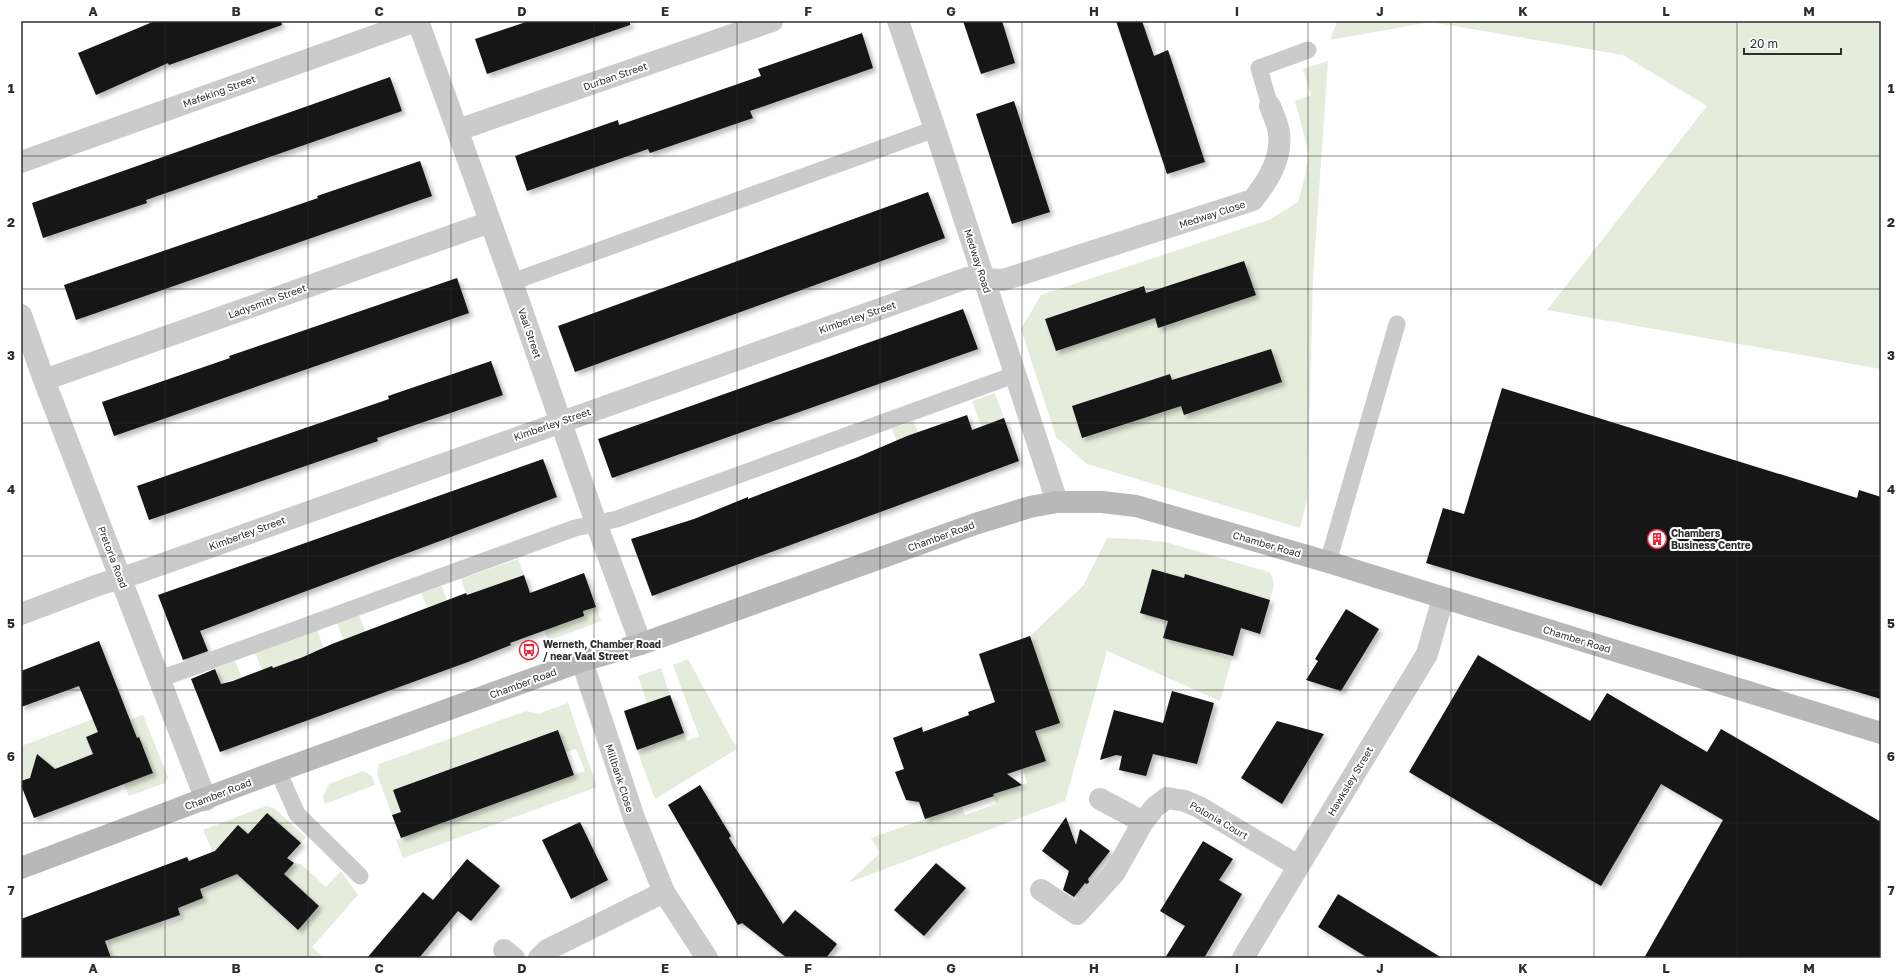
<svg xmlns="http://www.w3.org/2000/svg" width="1902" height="979" font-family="'Golos Text',sans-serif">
	<defs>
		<filter id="shadow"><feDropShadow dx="3.5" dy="3.5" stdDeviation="2" flood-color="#0004"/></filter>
	</defs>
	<rect width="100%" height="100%" fill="#fff"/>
	<path fill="#e5ecdb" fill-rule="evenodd" d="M 1337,21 L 1881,21 L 1881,369 L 1547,310 L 1707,106 L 1623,55 L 1431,22 L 1330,40 Z
		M 1328,61 L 1313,278 L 1307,500 L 1300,528 L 1087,464 L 1056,437 L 1021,329 L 1041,295 L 1269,220 L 1298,202 L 1304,180 L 1309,154 L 1295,101 L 1311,95 L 1303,69 ZM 1244,261 L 1256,294 L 1158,327 L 1155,318 L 1056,350 L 1045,319 L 1143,286 L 1146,293 ZM 1271,349 L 1282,382 L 1185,415 L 1181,405 L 1082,438 L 1072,406 L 1170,374 L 1172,380 Z
		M 995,393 L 1004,418 L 981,426 L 972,401 Z
		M 914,421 L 923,447 L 902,455 L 892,429 Z
		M 1107,538 L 1138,539 L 1165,542 L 1269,572 C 1277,581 1273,589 1270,600 L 1243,592 L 1215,589 L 1217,583 L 1186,574 L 1184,578 L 1152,569 L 1140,612 L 1168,621 L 1163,638 L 1176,642 L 1183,619 L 1225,632 L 1219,654 L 1232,659 L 1220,701 L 1107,651 L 1065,801 L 848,883 L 880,853 L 871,838 L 947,811 L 956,791 L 965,815 L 996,804 L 988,781 L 1000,776 L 1005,790 L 1027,783 L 1023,769 L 1045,761 L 1035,731 L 1060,722 L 1030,636 L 1083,586 Z
		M 518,559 L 524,575 L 506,581 L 511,596 L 500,600 L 515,641 L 510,643 L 495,602 L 467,595 L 461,579 Z
		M 442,586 L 453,618 L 445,621 L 439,603 L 427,607 L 421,593 Z
		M 596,607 L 601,621 L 548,641 L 544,630 L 584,616 L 583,611 Z
		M 359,615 L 372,648 L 362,651 L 355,635 L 343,639 L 337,623 Z
		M 317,630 L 329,663 L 313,652 L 293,661 L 298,674 L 278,682 L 272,666 L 262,670 L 255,653 Z
		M 688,659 L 737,749 L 655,799 L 637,750 L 684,733 L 687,741 L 699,736 L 673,665 Z
		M 235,661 L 248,692 L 239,696 L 233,680 L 221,684 L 215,668 Z
		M 661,668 L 670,695 L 647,703 L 638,676 Z
		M 568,703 L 597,787 L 403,858 L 396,840 L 585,771 L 576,749 L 566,752 L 558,730 L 516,745 L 524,767 L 506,774 L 497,752 L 455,767 L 463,789 L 444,796 L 435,774 L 393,790 L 401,812 L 392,815 L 377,774 L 379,764 L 526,711 L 538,714 Z
		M 143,715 L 168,777 L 165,783 L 129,796 L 124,784 L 153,773 L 139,737 L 110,748 L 103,730 L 86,737 L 93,754 L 50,771 L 43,758 L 35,760 L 38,775 L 21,781 L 21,746 L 99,717 L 126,721 Z
		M 363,771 L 372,776 L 375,785 L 325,804 L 323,796 L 329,784 Z
		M 266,806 L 274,808 L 306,837 L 301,843 L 267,813 L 248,834 L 266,869 L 251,887 L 297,930 L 319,906 L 284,874 L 294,863 L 301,864 L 326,887 L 341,871 L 358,895 L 312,947 L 324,958 L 111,958 L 107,939 L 109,925 L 114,938 L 127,934 L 122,919 L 156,905 L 164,926 L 182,918 L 174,899 L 214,883 L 203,855 L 213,852 L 203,830 Z"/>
	<path fill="#151515" filter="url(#shadow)" d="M 155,21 L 281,21 L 282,25 L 169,65 L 168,63 L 96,95 L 78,53 Z
		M 529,21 L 630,21 L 630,25 L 487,74 L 475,39 Z
		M 963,21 L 1002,21 L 1015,63 L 981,74 Z
		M 1116,21 L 1142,21 L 1154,56 L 1168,50 L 1205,162 L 1167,174 Z
		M 862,33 L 873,68 L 750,111 L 753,118 L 650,153 L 648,149 L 527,191 L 515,156 L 618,120 L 619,125 L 761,76 L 758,69 Z
		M 390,77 L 402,111 L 146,200 L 147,203 L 43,238 L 32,203 Z
		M 1014,101 L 1050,212 L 1012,224 L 976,114 Z
		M 420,161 L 432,196 L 76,320 L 64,285 L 318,198 L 317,196 Z
		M 928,192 L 945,238 L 575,372 L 558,326 Z
		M 1244,261 L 1256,295 L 1158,328 L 1155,318 L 1056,351 L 1045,319 L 1144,286 L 1146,293 Z
		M 457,278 L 469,313 L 114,436 L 102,402 L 230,358 L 229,356 Z
		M 963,309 L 978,349 L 612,478 L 598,439 Z
		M 1271,349 L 1282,382 L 1184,415 L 1181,406 L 1082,438 L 1072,406 L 1170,374 L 1172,380 Z
		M 491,361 L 503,395 L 377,438 L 378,441 L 149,520 L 137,486 L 389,399 L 388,396 Z
		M 1502,388 L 1857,498 L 1859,490 L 1881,497 L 1881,699 L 1426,563 L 1443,508 L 1464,514 Z
		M 967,415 L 972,430 L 1004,418 L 1019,461 L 652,596 L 631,539 L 694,519 L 748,497 L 748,499 L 858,457 L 907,436 Z
		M 543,459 L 557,497 L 200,631 L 208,651 L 183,660 L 158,595 Z
		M 1152,569 L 1184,578 L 1185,574 L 1270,600 L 1260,634 L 1241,628 L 1233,656 L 1163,638 L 1168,621 L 1140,613 Z
		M 584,573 L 596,607 L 583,611 L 584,616 L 510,643 L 511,645 L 468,662 L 220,752 L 191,679 L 215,669 L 221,684 L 233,681 L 272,666 L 273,668 L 303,657 L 332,644 L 466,593 L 467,595 L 524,575 L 530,593 Z
		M 1346,609 L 1379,629 L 1341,691 L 1306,680 L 1318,661 L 1315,659 Z
		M 1030,636 L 1060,723 L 1035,731 L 1046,761 L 1007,774 L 1022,785 L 993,794 L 994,796 L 925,819 L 919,802 L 906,800 L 895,772 L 904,769 L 893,738 L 922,727 L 923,732 L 969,715 L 968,712 L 995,702 L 979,654 Z
		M 99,641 L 137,738 L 139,737 L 153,773 L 34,818 L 21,785 L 21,781 L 30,778 L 37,754 L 55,769 L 93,754 L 86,737 L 98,732 L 79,686 L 21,707 L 21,671 Z
		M 1478,655 L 1590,721 L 1607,693 L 1707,752 L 1721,729 L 1881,822 L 1881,958 L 1644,958 L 1723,820 L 1661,784 L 1601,886 L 1409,772 Z
		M 1172,691 L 1214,703 L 1197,764 L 1153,754 L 1146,776 L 1119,770 L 1122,756 L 1116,755 L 1100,760 L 1114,710 L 1163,723 Z
		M 670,695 L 684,733 L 637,750 L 624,711 Z
		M 1277,721 L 1324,734 L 1282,804 L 1241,778 Z
		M 558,730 L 574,775 L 401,838 L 392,815 L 401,812 L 393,790 Z
		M 700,785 L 731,836 L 729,838 L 783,924 L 795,910 L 837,944 L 826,958 L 787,958 L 742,923 L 738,925 L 668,805 Z
		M 267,813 L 301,843 L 287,858 L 294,863 L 284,874 L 319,906 L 298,930 L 237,874 L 200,889 L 203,898 L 178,908 L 180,915 L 105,941 L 111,958 L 21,958 L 21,919 L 187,857 L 189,861 L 215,851 L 238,825 L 248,834 Z
		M 1066,817 L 1076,845 L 1080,829 L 1110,851 L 1088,879 L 1089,882 L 1087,884 L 1085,883 L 1074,897 L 1063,890 L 1069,871 L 1042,851 Z
		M 580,822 L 608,880 L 571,899 L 542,840 Z
		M 1203,841 L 1233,859 L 1219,880 L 1242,894 L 1204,958 L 1165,958 L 1185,926 L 1160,911 Z
		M 467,859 L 500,886 L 471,921 L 458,911 L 419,958 L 367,958 L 423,892 L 433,900 Z
		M 936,863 L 966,888 L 924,936 L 894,910 Z
		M 1338,894 L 1442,958 L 1368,958 L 1318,927 Z"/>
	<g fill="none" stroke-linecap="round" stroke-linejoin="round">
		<path stroke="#cbcbcb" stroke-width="17" d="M 1270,106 L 1259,68 L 1308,50
			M 512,282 L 935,129
			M 1328,562 L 1397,324
			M 160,679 L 575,528 L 617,519 L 1014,375
			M 278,771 L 297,814 L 360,876"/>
		<path stroke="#cbcbcb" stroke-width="22" d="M 418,21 L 512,282 L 596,523 L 641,644
			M 898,21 L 935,129 L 1057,502
			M 458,130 L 772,21
			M 21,162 L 416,21
			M 21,315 L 44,380 L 206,800
			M 44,380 L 490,222
			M 21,614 L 98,585 L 137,573 L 967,278 L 1003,280 L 1253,200 C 1268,180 1282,160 1279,133 C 1278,124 1273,114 1270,106
			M 582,661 L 634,818 L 664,892 L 707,958
			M 1100,799 L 1143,822
			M 1041,890 L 1077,914 L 1115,872 L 1143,822 L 1155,807 L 1167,798 L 1185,801 L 1199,807 L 1298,866
			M 504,950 L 514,958
			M 539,958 L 547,950 L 664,892
			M 1243,958 L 1427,654 L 1443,598"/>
		<path stroke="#b8b8b8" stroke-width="22" d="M 21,868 L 278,771 L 582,661 L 641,644 L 975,524 L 1030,507 L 1057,502 L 1102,502 L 1136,506 L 1328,562 L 1881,733"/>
	</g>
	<path fill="none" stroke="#2e2e2e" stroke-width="1" stroke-opacity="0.55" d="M 165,21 L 165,958M 308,21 L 308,958M 451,21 L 451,958M 594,21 L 594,958M 737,21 L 737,958M 880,21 L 880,958M 1022,21 L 1022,958M 1165,21 L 1165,958M 1308,21 L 1308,958M 1451,21 L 1451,958M 1594,21 L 1594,958M 1737,21 L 1737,958M 21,156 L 1881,156M 21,289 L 1881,289M 21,423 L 1881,423M 21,556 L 1881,556M 21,690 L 1881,690M 21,823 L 1881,823"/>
	<defs>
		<g id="building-ring" transform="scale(1)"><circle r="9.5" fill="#fff" stroke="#f02539" stroke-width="1.5"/><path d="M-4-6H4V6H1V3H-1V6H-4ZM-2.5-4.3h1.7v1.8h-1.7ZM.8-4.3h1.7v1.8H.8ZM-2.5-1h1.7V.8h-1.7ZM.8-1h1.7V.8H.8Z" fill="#f02539"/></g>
		<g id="bus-ring" transform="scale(1)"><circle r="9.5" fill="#fff" stroke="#f02539" stroke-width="1.5"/><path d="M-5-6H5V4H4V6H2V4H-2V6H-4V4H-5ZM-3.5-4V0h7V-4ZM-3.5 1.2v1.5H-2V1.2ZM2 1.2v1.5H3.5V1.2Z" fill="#f02539"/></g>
	</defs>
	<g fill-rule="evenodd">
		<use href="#building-ring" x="1657" y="539"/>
		<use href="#bus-ring" x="529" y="650"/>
	</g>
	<g text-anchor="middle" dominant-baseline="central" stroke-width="4" stroke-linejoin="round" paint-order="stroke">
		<g font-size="10" fill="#2e2e2e" stroke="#fff">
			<text transform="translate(615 76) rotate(-19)">Durban Street</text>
			<text transform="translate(219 91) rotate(-20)">Mafeking Street</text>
			<text transform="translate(1212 214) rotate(-18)">Medway Close</text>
			<text transform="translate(978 261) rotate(72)">Medway Road</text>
			<text transform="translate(267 301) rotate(-20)">Ladysmith Street</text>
			<text transform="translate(857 317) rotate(-19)">Kimberley Street</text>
			<text transform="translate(530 333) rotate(71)">Vaal Street</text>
			<text transform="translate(552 424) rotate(-19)">Kimberley Street</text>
			<text transform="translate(247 533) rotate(-20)">Kimberley Street</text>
			<text transform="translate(941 536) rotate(-20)">Chamber Road</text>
			<text transform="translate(1267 544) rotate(16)">Chamber Road</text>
			<text transform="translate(113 557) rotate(69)">Pretoria Road</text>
			<text transform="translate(1577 639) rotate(17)">Chamber Road</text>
			<text transform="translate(523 683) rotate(-20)">Chamber Road</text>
			<text transform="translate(620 778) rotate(72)">Millbank Close</text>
			<text transform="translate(1350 781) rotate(-59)">Hawksley Street</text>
			<text transform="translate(218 794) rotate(-21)">Chamber Road</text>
			<text transform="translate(1219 820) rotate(30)">Polonia Court</text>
		</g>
		<g font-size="10" font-weight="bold" fill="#2e2e2e" stroke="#fff" text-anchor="start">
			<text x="1671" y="533">Chambers<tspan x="1671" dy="12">Business Centre</tspan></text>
			<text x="543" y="644">Werneth, Chamber Road<tspan x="543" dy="12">/ near Vaal Street</tspan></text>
		</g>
	</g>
	<rect width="1902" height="979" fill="none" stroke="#ffffff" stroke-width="44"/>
	<path d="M1744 48v6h97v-6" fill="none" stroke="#2e2e2e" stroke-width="2"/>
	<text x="1750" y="48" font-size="12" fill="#2e2e2e" stroke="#ffffff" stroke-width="3" paint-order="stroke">20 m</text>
	<rect x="22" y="22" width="1858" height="935" fill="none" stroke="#2e2e2e" stroke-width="1.5"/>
	<g font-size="13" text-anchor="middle" font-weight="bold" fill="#2e2e2e">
		<text x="93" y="16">A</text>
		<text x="236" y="16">B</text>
		<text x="379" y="16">C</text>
		<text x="522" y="16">D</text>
		<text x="665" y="16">E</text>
		<text x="808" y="16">F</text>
		<text x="951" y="16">G</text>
		<text x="1094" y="16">H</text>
		<text x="1237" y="16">I</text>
		<text x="1380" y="16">J</text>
		<text x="1523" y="16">K</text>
		<text x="1666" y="16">L</text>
		<text x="1809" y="16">M</text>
		<text x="11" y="93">1</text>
		<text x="1891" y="93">1</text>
		<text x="11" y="227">2</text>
		<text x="1891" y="227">2</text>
		<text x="11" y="360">3</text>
		<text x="1891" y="360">3</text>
		<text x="11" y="494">4</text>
		<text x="1891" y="494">4</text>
		<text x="11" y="628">5</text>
		<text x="1891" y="628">5</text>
		<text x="11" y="761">6</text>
		<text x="1891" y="761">6</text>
		<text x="11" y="895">7</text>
		<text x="1891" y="895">7</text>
		<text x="93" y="973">A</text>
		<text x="236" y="973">B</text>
		<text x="379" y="973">C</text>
		<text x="522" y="973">D</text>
		<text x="665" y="973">E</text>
		<text x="808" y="973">F</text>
		<text x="951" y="973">G</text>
		<text x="1094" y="973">H</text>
		<text x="1237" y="973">I</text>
		<text x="1380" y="973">J</text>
		<text x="1523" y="973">K</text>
		<text x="1666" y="973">L</text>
		<text x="1809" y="973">M</text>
	</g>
</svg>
